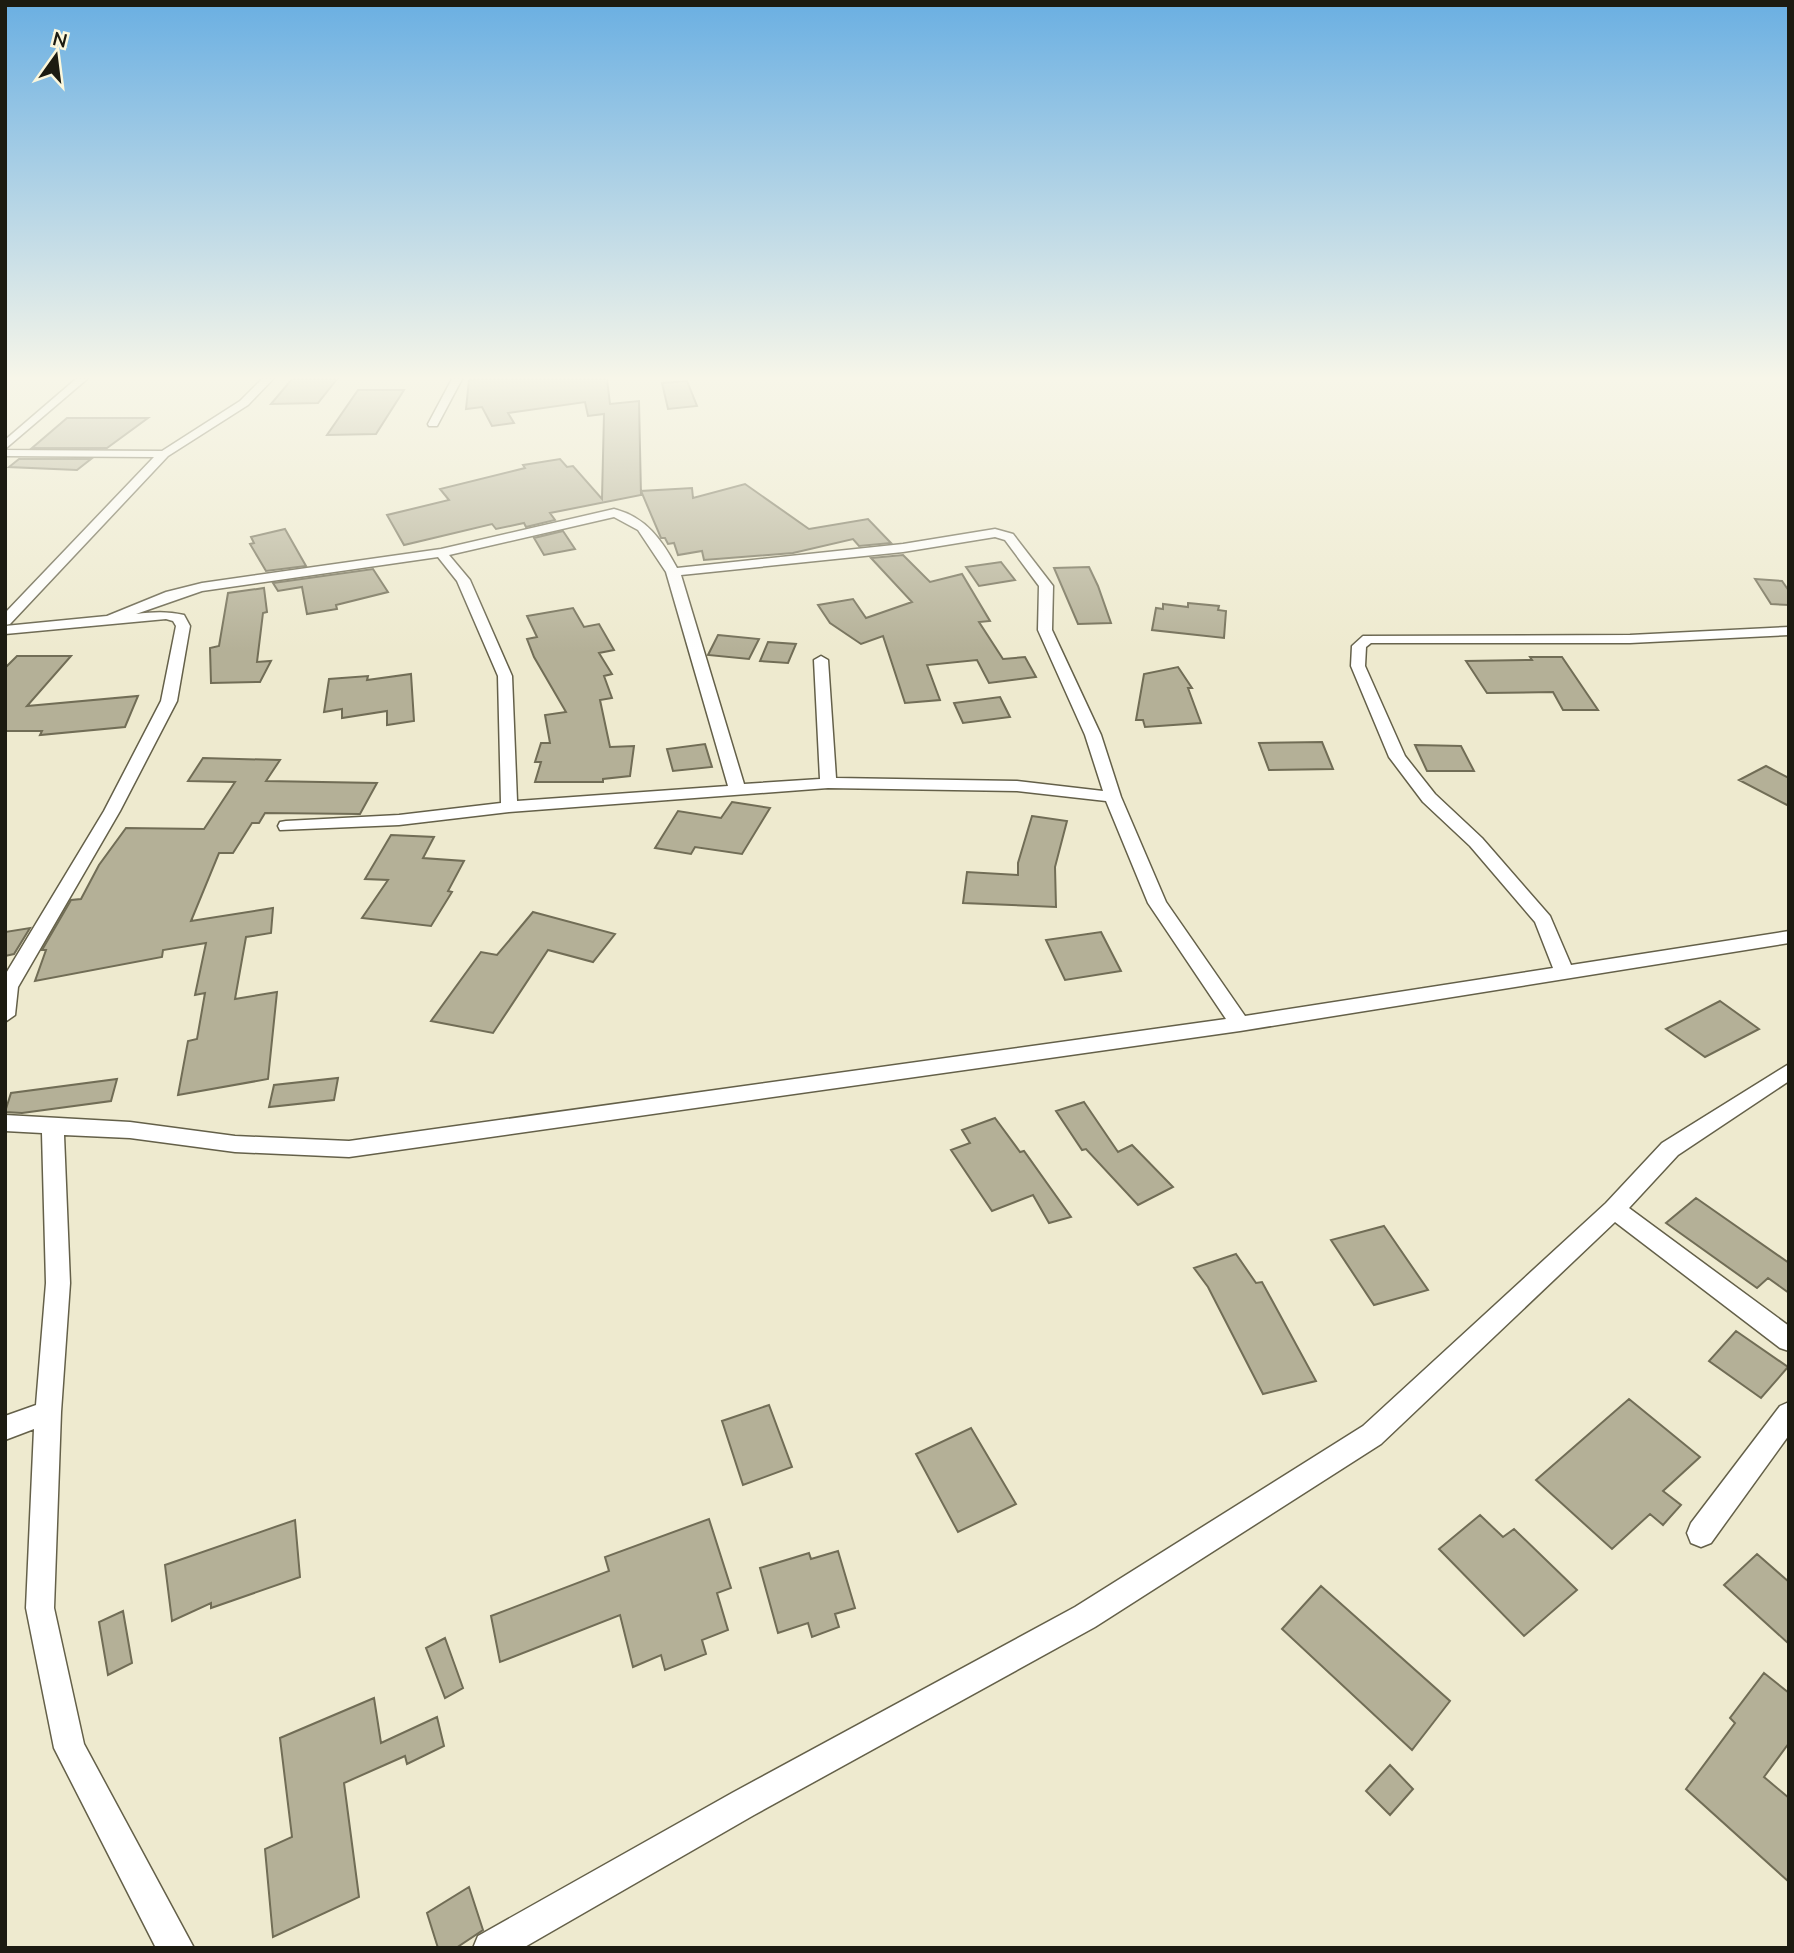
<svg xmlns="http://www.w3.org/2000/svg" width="1794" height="1953" font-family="'Nunito Sans',sans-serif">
	<rect width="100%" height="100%" fill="#eeeacf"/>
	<path fill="#b4b097" stroke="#716d56" stroke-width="2" d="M 292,379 L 337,379 L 318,403 L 271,404 Z
		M 483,379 L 607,379 L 610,404 L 639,401 L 641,495 L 550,513 L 555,520 L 526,527 L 524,523 L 496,529 L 492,524 L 404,545 L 387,515 L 449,500 L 440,489 L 525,468 L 523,465 L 560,459 L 567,467 L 573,466 L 602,499 L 604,414 L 588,416 L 585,402 L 508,413 L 514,423 L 492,426 L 482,407 L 466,409 L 469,380 Z
		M 687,381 L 697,406 L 668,409 L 662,383 Z
		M 358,390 L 404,390 L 376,434 L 327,435 Z
		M 67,418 L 148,418 L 107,448 L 32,448 Z
		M 19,459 L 91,459 L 77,470 L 9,467 Z
		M 745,484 L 809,529 L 868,519 L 891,543 L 859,546 L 853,539 L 793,553 L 704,560 L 702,551 L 678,555 L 674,543 L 668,544 L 665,538 L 661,538 L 641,491 L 692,488 L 693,498 Z
		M 285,529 L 306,566 L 266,571 L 250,544 L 254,543 L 251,537 Z
		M 563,531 L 575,549 L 544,555 L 534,538 Z
		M 903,555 L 930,582 L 962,574 L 990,621 L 979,622 L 1003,659 L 1025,657 L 1036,677 L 989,683 L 977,660 L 927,665 L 940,700 L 905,703 L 883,636 L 861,644 L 830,623 L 818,605 L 853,599 L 866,618 L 912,602 L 871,558 Z
		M 1001,562 L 1015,580 L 979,586 L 966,567 Z
		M 1089,567 L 1098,586 L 1111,623 L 1078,624 L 1054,568 Z
		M 373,569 L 388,592 L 336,605 L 337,609 L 307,614 L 302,587 L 278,591 L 273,583 Z
		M 1755,579 L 1782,581 L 1789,591 L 1789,605 L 1771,604 Z
		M 264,588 L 267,612 L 263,613 L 257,662 L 271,661 L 260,682 L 211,683 L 210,648 L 219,646 L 228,593 Z
		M 1188,603 L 1219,606 L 1218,610 L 1226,611 L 1224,638 L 1152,630 L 1156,608 L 1163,609 L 1163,604 L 1188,607 Z
		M 573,608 L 584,627 L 599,624 L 614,650 L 599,653 L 612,674 L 604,676 L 612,698 L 600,700 L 610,747 L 634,746 L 630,776 L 603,779 L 603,782 L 535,782 L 541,762 L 535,762 L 541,743 L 550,743 L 545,715 L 566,712 L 534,657 L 527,639 L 537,637 L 527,616 Z
		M 718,635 L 759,639 L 749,659 L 708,655 Z
		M 768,642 L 796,644 L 788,663 L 760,661 Z
		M 17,656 L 71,656 L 27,706 L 138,696 L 125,727 L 40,735 L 42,731 L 5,731 L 5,668 Z
		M 1530,657 L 1562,657 L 1598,710 L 1563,710 L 1553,692 L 1487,693 L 1466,661 L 1532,660 Z
		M 1178,667 L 1192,688 L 1188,688 L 1201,723 L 1145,727 L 1143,720 L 1136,720 L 1144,674 Z
		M 411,674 L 414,721 L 387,725 L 387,711 L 342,718 L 342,709 L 324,712 L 329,679 L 368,676 L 367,680 Z
		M 1000,697 L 1010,717 L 963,723 L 954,703 Z
		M 1322,742 L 1333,769 L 1269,770 L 1259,743 Z
		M 705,744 L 712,767 L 673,771 L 667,749 Z
		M 1415,745 L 1461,746 L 1474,771 L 1427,771 Z
		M 203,758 L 280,760 L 266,781 L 377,783 L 360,814 L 265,813 L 259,823 L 252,823 L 233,853 L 219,853 L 191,921 L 273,908 L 271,933 L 246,937 L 235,999 L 277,992 L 268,1079 L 178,1095 L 188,1041 L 197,1039 L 205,993 L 195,995 L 206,943 L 163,950 L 162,957 L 35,981 L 46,950 L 42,950 L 71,900 L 81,899 L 99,865 L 126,828 L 204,829 L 235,782 L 188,781 Z
		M 1766,766 L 1789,778 L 1789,806 L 1739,780 Z
		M 732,802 L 770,808 L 742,854 L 695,847 L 691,854 L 655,848 L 678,811 L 721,818 Z
		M 1032,816 L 1067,821 L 1055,867 L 1056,907 L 963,903 L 967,872 L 1018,875 L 1018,863 Z
		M 391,835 L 434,837 L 423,858 L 464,861 L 448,891 L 452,892 L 431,926 L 362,918 L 388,880 L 365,879 Z
		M 533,912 L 615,934 L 593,962 L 548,950 L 493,1033 L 431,1021 L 481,952 L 497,955 Z
		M 30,928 L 14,954 L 5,956 L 5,932 Z
		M 1101,932 L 1121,971 L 1065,980 L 1046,940 Z
		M 1720,1001 L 1759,1029 L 1705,1057 L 1666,1029 Z
		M 338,1078 L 334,1100 L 269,1107 L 274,1085 Z
		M 117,1079 L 111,1101 L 22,1113 L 5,1112 L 11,1093 Z
		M 1084,1102 L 1118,1152 L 1132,1145 L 1173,1187 L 1138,1205 L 1086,1149 L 1082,1150 L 1056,1111 Z
		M 995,1118 L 1020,1152 L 1024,1151 L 1071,1217 L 1049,1223 L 1033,1195 L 992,1211 L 951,1150 L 970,1143 L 962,1130 Z
		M 1696,1198 L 1789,1263 L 1789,1293 L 1768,1278 L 1757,1288 L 1666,1223 Z
		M 1384,1226 L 1428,1290 L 1374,1305 L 1331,1240 Z
		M 1236,1254 L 1256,1283 L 1262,1282 L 1316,1381 L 1263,1394 L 1208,1287 L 1194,1268 Z
		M 1736,1331 L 1788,1367 L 1761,1398 L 1709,1361 Z
		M 1629,1399 L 1700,1457 L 1663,1491 L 1681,1505 L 1663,1525 L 1650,1514 L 1612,1549 L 1536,1480 Z
		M 769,1405 L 792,1467 L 743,1485 L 722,1421 Z
		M 971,1428 L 1016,1504 L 958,1532 L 916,1454 Z
		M 1480,1515 L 1503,1537 L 1514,1529 L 1577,1590 L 1524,1636 L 1439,1549 Z
		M 709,1519 L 731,1588 L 717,1593 L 728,1630 L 702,1640 L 706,1654 L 665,1670 L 661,1655 L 633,1667 L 620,1615 L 500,1662 L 491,1616 L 609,1571 L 605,1557 Z
		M 295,1520 L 300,1577 L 211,1608 L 211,1603 L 172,1621 L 165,1565 Z
		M 838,1551 L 855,1608 L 835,1614 L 839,1627 L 812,1637 L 808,1623 L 778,1633 L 760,1568 L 809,1553 L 811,1559 Z
		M 1757,1554 L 1789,1582 L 1789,1644 L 1724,1585 Z
		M 1321,1586 L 1450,1701 L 1412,1750 L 1282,1629 Z
		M 123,1611 L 132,1663 L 108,1675 L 99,1622 Z
		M 445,1638 L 463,1688 L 445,1698 L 426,1648 Z
		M 1764,1673 L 1789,1693 L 1789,1743 L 1764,1777 L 1789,1798 L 1789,1882 L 1686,1789 L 1735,1723 L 1730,1718 Z
		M 374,1698 L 381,1743 L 437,1717 L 444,1746 L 407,1764 L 405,1756 L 344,1783 L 359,1897 L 273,1937 L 265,1849 L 292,1837 L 280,1738 Z
		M 1390,1765 L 1413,1789 L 1390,1815 L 1366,1791 Z
		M 469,1887 L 483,1930 L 456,1948 L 438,1948 L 427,1913 Z"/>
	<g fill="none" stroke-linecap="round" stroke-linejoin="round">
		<g stroke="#646049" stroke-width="3">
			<path id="minor" d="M 76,379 L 87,379 L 5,449 L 5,440 Z
				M 262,379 L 273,379 L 248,405 L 168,456 L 10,624 L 5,625 L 5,613 L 154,457 L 5,456 L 5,450 L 162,451 L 240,401 Z
				M 452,379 L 462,379 L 437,426 L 429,426 L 428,424 Z
				M 614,509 C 646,517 662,540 677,568 L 903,544 L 995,529 L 1013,534 L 1053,586 L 1052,630 L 1101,735 L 1121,797 L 1166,902 L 1245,1016 L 1553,968 L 1535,922 L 1470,846 L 1423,802 L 1389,757 L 1351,666 L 1352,646 L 1363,636 L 1630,635 L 1789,627 L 1789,635 L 1630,643 L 1371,643 L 1366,647 L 1365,666 L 1405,756 L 1435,794 L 1482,838 L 1550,916 L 1571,965 L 1789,931 L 1789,943 L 1240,1031 L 349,1157 L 235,1152 L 130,1138 L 64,1135 L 70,1283 L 61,1412 L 54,1608 L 84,1744 L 194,1948 L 156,1948 L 54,1748 L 26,1608 L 34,1429 L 5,1440 L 5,1416 L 36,1405 L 46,1283 L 42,1133 L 5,1131 L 5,1115 L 130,1122 L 235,1136 L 349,1141 L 1226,1019 L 1148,903 L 1106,801 L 1017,791 L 828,788 L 509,812 L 399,825 L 280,830 L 278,826 L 280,822 L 286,821 L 399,815 L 501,803 L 498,676 L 457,581 L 438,557 L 202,591 L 136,614 C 153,612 167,611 184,615 L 190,626 L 177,701 L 120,811 L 18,987 L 15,1015 L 5,1022 L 5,975 L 104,811 L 161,701 L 176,626 L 173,621 L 166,619 L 5,634 L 5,626 L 107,616 L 166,592 L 202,583 L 441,549 ZM 614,517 L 638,530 L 666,572 L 728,786 L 517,801 L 512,676 L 470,580 L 449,555 ZM 995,537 L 1005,540 L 1039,586 L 1038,630 L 1085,735 L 1103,791 L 1017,781 L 836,778 L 828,660 L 821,656 L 814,660 L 820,779 L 744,784 L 681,575 L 903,552 Z
				M 1789,1064 L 1789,1081 L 1678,1155 L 1629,1208 L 1789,1326 L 1789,1351 L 1780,1348 L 1615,1222 L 1381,1444 L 1095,1627 L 754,1815 L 523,1948 L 473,1948 L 478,1936 L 732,1793 L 1075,1607 L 1363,1426 L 1606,1203 L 1662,1143 Z
				M 1789,1402 L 1789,1435 L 1711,1543 L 1701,1547 L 1691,1543 L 1687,1533 L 1691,1523 L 1780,1406 Z"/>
		</g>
		<use href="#minor" fill="#fff" fill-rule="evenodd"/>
	</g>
	<linearGradient id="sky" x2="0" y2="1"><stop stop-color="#6aafe2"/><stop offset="0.58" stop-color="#f7f6e9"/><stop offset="1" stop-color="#f7f6e9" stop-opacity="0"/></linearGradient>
	<rect width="1794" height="652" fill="url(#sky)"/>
	<rect width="1794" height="1953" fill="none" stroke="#1c1b11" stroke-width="14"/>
	<g transform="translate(56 56) rotate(14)" stroke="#fbf7dc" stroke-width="5" paint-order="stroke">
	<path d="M0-5L12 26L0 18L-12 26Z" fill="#1c1b11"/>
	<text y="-10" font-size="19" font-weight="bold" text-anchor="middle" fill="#1c1b11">N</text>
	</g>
</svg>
